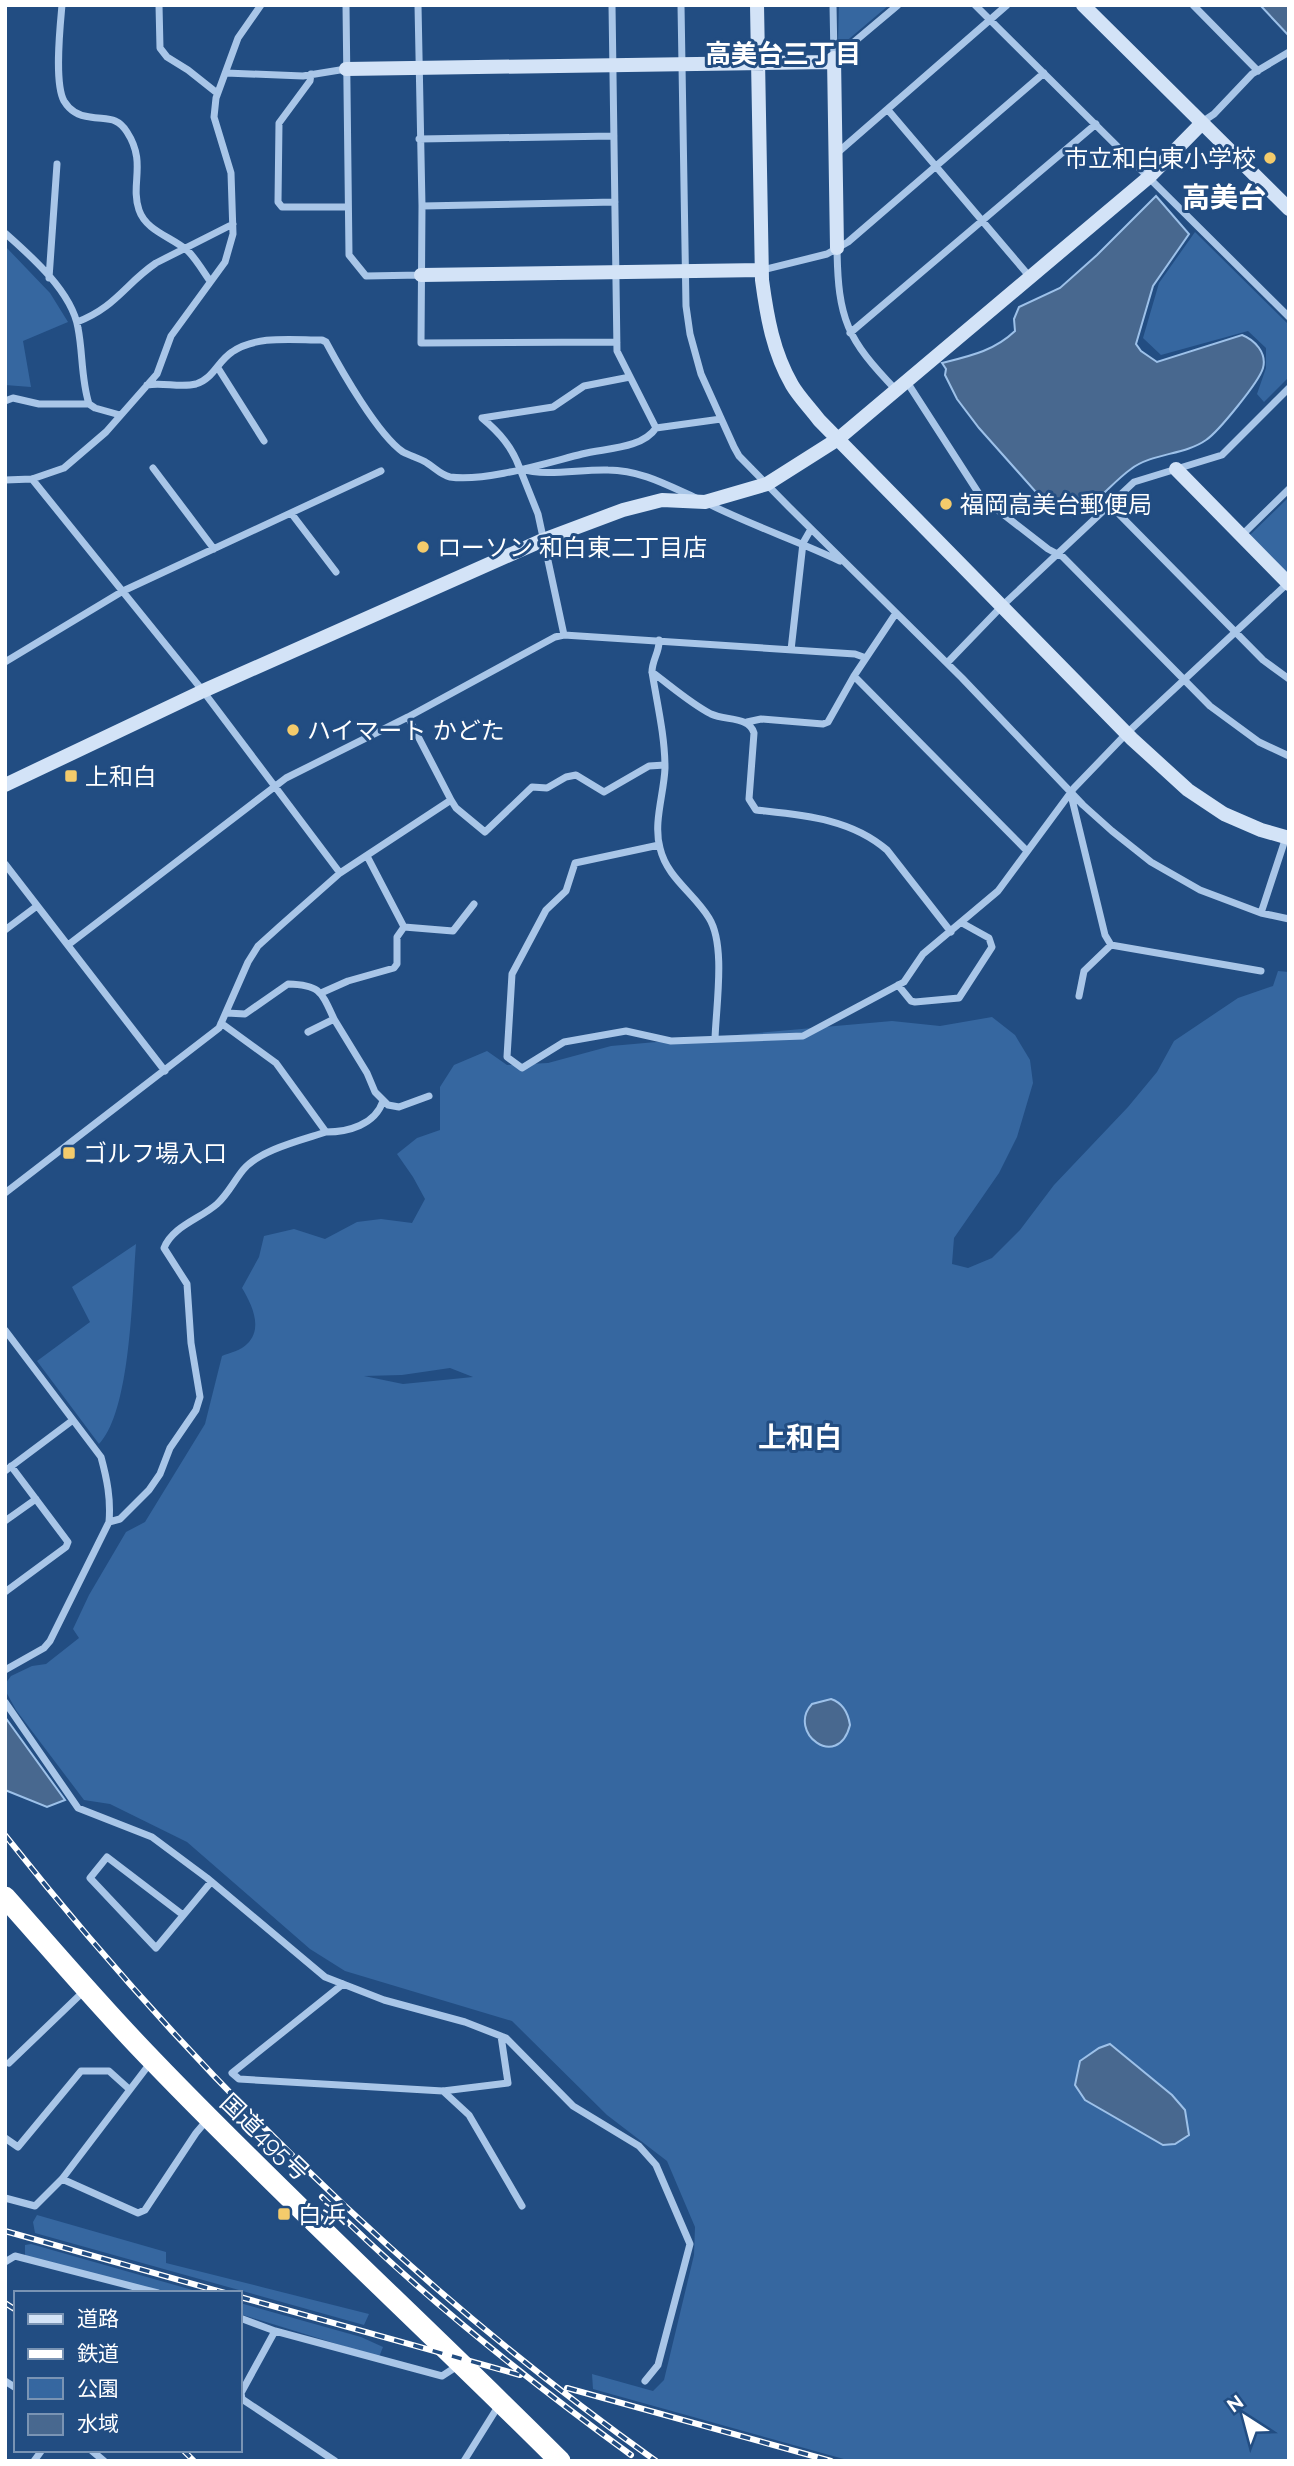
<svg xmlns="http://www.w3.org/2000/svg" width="1294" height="2466" font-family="Raleway,'Noto Sans JP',sans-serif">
	<rect width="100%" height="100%" fill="#224d82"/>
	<path fill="#3667a0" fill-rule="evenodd" d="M 839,5 L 889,5 L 843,44 L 838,43 Z
		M 1195,232 L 1289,325 L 1289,377 L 1264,402 L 1257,394 L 1266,368 L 1266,348 L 1248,331 L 1161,355 L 1143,338 L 1159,283 Z
		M 5,246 L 50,293 L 68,322 L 23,341 L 31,387 L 5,385 Z
		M 1289,497 L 1289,575 L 1250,535 Z
		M 1278,971 L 1289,972 L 1289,2461 L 851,2461 L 593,2389 L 592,2374 L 653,2391 L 664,2380 L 694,2255 L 695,2227 L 667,2161 L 607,2115 L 512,2021 L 345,1971 L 310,1949 L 187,1842 L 110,1804 L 84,1800 L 16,1710 L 5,1690 L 5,1684 L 11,1676 L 32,1666 L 46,1664 L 79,1638 L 73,1629 L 89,1595 L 126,1532 L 145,1522 L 205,1424 L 222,1356 C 229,1353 242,1350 247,1344 C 264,1328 251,1303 242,1288 L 259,1257 L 264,1236 L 294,1229 L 325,1239 L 357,1222 L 381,1219 L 412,1223 L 425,1199 L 413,1177 L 397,1154 L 417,1138 L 440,1130 L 440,1087 L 454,1065 L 487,1051 L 507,1065 L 548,1063 L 611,1046 L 892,1021 L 940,1026 L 992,1017 L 1015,1035 L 1030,1060 L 1033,1083 L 1017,1137 L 999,1173 L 954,1238 L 952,1264 L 968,1268 L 992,1258 L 1020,1230 L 1054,1185 L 1128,1107 L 1157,1072 L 1174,1041 L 1238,998 L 1273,986 ZM 450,1368 L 473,1377 L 403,1384 L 364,1376 L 402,1375 Z
		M 136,1244 C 132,1292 131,1411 99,1444 L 37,1361 L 90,1322 L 72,1287 Z
		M 37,2215 L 166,2252 L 166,2263 L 369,2314 L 364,2325 L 35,2233 L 33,2222 Z
		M 31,2244 L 203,2293 L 170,2293 L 25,2257 L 25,2245 Z
		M 240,2303 L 361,2337 L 383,2347 L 379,2357 L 240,2314 Z"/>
	<path fill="#48688f" stroke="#9dc1e9" stroke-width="2" d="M 1260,5 L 1289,5 L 1289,36 Z
		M 1156,196 L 1189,234 L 1153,286 L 1136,344 L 1141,351 L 1157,362 L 1242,335 C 1255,340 1267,353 1263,368 C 1259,382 1218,432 1206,440 C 1185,455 1152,453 1131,469 C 1110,484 1096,506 1072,516 L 1035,491 L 979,428 L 957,399 L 945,375 L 946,369 L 942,363 C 970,356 994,351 1015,331 L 1014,319 L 1019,307 L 1060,288 L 1097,255 Z
		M 831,1699 C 843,1703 848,1712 850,1725 C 838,1772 786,1732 812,1704 Z
		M 5,1717 L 65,1800 L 47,1807 L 5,1790 Z
		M 1110,2044 L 1172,2095 L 1185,2110 L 1189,2135 L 1175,2144 L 1163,2145 L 1085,2100 L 1075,2085 L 1080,2061 L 1099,2048 Z"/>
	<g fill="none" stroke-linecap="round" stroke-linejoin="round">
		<path stroke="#a9c6e8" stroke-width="7" d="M 62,5 C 60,27 54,83 64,101 C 70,111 79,116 90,117 C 107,120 117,116 127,132 C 147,163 130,183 139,210 C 146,231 172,237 188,251 C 196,259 203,271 210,281
			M 159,5 L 160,48 L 167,57 L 188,70 L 217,93
			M 346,5 L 349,255 L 366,276 L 421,275
			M 418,5 L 422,206 L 421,343 L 617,342
			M 612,5 L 617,351 L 656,428 L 721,419
			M 681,5 L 686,306 L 690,334 L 701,374 L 734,447 L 739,456 L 789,507 L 962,678 L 1083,805 L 1112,831 L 1151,862 L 1200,890 L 1261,913 L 1289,919
			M 833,5 L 834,58
			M 975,5 L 1289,317
			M 1193,5 L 1258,71
			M 835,58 L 898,5
			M 226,73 L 303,76 L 346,69
			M 311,74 L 310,81 L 279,123 L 278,202 L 282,207 L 348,207
			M 888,110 L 1030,277
			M 1202,122 L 1214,114 L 1252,74 L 1289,52
			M 419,139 L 614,136
			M 836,154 L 1007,5
			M 422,206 L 615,202
			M 5,233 C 31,256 72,292 78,328 C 83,353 81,379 89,404 L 95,408 L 120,415
			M 837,248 C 838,320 847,339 896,390
			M 762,270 L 827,254 L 848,242 L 1044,73
			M 49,278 L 57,164
			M 77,322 C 116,307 125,284 156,263 L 233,224
			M 850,333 L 1096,124
			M 218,368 L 264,441
			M 630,377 L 584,386 L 553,407 L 482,418 C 500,433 512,447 520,469 C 548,477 579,469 608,470 C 640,470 667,485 696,498
			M 907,382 L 981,497 L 1048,549 L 1063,557 L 1210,706 L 1259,742 L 1289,756
			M 147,385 C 163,382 180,388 196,384 C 213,379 218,361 232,352 C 256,335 293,340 322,340 L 326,342 C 341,370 378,435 403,452 C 410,456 420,458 427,463 C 435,468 441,475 450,477 C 486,482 546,463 582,454 C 605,448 642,449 656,428
			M 5,401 L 13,398 L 39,404 L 89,404
			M 153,468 L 214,549
			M 520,469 L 538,514 L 564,635
			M 32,479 L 203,691 L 340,873
			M 5,480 L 32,479 L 64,468 L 106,432 L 157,374 L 171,336 L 225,262 L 233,234 L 231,173 L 214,117 L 216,98 L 238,38 L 261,5
			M 707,503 C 750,525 796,540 840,561
			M 1110,505 L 1263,660 L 1289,679
			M 291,513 L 336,572
			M 1242,535 L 1289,489
			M 659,640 C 660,651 652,660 652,672 C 657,703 665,736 665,768 C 664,794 653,823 660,848 C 667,878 694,893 709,918 C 726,945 716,1006 715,1039
			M 791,650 L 803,543 L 811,529
			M 5,662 L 123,591 L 381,471
			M 947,663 L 1002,606 L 1134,482 L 1222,455 L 1289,388
			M 652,672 C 671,686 690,703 711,714 C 726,721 749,716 754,733 L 749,799 L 756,810 C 802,815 850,818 887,850 L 951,932
			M 854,676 L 1027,851
			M 747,722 L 761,719 L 823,724 L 828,722 L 854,676 L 896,613
			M 1071,795 L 1105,935 L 1111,945 L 1261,971
			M 451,800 L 456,808 L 485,832 L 532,787 L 547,788 L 566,777 L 576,775 L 604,792 L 649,766 L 665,765
			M 659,845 L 575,863 L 566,891 L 546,910 L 512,974 L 507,1057 L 522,1068 L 564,1042 L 626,1031 L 671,1041 L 803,1036 L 904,982 L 923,954 L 998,891 L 1074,788 L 1127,733 L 1288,583
			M 367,856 L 404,927 L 453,931 L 474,904
			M 5,864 L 165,1071
			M 1261,913 L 1286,837
			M 5,930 L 37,906
			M 68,945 L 286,778 L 408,717 L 555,637 L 564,635 L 855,654 L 866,658
			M 898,985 L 911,1001 L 915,1002 L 959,998 L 992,947 L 989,938 L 962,923
			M 321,993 L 348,981 L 394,968 L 397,964 L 397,937 L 404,927
			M 1079,996 L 1084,971 L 1111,945
			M 227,1013 L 245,1014 L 288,984 C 320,985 321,991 334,1019 L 308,1032
			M 334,1019 L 367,1073 L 375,1092 L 388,1105 L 399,1107 L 429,1096
			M 221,1023 L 276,1063 L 326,1132 C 348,1132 375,1125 383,1101
			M 5,1193 L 219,1028 L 248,962 L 258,946 L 279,927 L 340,873 L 451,800 L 408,717
			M 5,1330 L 101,1457 C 107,1479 111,1499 109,1522 L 50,1641 L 44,1648 L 5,1670
			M 5,1471 L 73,1420
			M 5,1521 L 36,1499
			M 109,1522 L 120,1519 L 149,1490 L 160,1474 L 170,1448 L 196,1410 L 200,1397 L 191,1343 L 187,1284 L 164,1248 C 173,1226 200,1219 217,1204 C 228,1194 234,1181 243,1170 C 259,1150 302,1140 326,1132
			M 5,1592 L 66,1547 L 68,1542 L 11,1466
			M 5,1702 L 78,1808 L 152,1837 L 207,1878 L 325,1977 L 384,2000 L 465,2022 L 506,2038 L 573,2106 L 639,2146 L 656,2165 L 690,2244 L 658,2365 L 645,2381
			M 183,1915 L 107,1857 L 90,1878 L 156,1948 L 211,1882
			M 343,1984 L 232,2073 L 239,2079 L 443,2091 L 508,2083 L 501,2036
			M 9,2063 L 84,1991
			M 443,2091 L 469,2115 L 522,2206
			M 5,2138 L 18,2147 L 81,2071 L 109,2071 L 129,2089
			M 62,2179 L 138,2213 L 145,2210 L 196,2133 L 207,2120
			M 5,2198 L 35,2206 L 62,2179 L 151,2062
			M 5,2262 L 15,2256 L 158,2293
			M 240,2318 L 275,2331 L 442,2376 L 459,2365
			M 275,2331 L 241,2393 L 242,2399 L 335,2461
			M 5,2381 L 16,2388
			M 91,2450 L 104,2461
			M 34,2461 L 42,2450
			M 464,2461 L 499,2405"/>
		<path stroke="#d3e3f7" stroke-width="14" d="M 757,5 L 762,280 C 767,317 773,352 792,385 C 799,397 810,408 819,420 L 1132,739 L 1188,790 L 1224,814 L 1261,830 L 1289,838
			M 1083,5 L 1289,209
			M 346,69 L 828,62 L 834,58 L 837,248
			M 421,275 L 762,270
			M 1176,469 L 1289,584
			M 5,785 L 203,691 L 543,540 L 623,510 L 662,500 L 705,502 L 767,484 L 838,439 L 1149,177 L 1202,123"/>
		<path stroke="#fff" stroke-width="21" d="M 5,1897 C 55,1953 103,2010 155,2063 C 286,2199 426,2327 560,2461"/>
		<g stroke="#fff" stroke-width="6">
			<path id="rail" d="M 5,1835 C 192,2071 410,2286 656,2461
				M 322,2197 C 417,2292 522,2376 631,2455
				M 5,2231 L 225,2293
				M 240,2297 L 520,2375
				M 5,2303 L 16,2310
				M 567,2388 L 831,2461
				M 183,2450 L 194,2461"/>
		</g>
		<use href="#rail" stroke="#224d82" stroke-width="3.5" stroke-dasharray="10" stroke-linecap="butt"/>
	</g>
	<g fill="#f4cb6b" stroke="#224d82" stroke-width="2.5">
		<circle cx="1270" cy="158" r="7"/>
		<circle cx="946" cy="504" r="7"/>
		<circle cx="423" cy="547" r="7"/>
		<circle cx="293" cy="730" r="7"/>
		<rect x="64" y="769" width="14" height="14" rx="3.5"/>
		<rect x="62" y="1146" width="14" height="14" rx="3.5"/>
		<rect x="277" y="2207" width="14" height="14" rx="3.5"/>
	</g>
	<g text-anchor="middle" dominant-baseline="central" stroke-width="6" stroke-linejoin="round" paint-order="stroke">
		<g font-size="24" fill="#fff" stroke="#224d82" text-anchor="start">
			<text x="1256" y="158" text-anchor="end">市立和白東小学校</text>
			<text x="960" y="504">福岡高美台郵便局</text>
			<text x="437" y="547">ローソン 和白東二丁目店</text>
			<text x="307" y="730">ハイマート かどた</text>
			<text x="85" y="776">上和白</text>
			<text x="83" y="1153">ゴルフ場入口</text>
			<text x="298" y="2214">白浜</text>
		</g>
		<g font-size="24" fill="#fff" stroke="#224d82">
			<text transform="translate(265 2137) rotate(44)">国道495号</text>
		</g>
		<g font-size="26" font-weight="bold" fill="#fff" stroke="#224d82">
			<text x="783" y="54">高美台三丁目</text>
		</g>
		<g font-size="28" font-weight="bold" fill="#fff" stroke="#224d82">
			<text x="1224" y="197">高美台</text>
			<text x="800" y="1437">上和白</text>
		</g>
	</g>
	<rect width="1294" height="2466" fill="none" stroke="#ffffff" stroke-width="14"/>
	<rect x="14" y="2291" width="228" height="161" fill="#224d82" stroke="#7a94b4" stroke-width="2"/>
	<rect x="28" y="2314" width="35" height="10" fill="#d3e3f7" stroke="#7a94b4" stroke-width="2"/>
	<text x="77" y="2326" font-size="21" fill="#ffffff">道路</text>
	<rect x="28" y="2349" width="35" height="10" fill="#ffffff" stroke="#7a94b4" stroke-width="2"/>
	<text x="77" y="2361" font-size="21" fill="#ffffff">鉄道</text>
	<rect x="28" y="2378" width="35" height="21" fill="#3667a0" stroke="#7a94b4" stroke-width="2"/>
	<text x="77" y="2396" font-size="21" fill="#ffffff">公園</text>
	<rect x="28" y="2414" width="35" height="21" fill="#48688f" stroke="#7a94b4" stroke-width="2"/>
	<text x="77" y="2431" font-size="21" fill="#ffffff">水域</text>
	<g transform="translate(1245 2417) rotate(324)" stroke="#224d82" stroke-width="5" paint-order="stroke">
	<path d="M0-5L12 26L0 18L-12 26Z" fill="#ffffff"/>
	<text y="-10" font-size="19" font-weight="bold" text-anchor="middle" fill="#ffffff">N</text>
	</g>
</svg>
